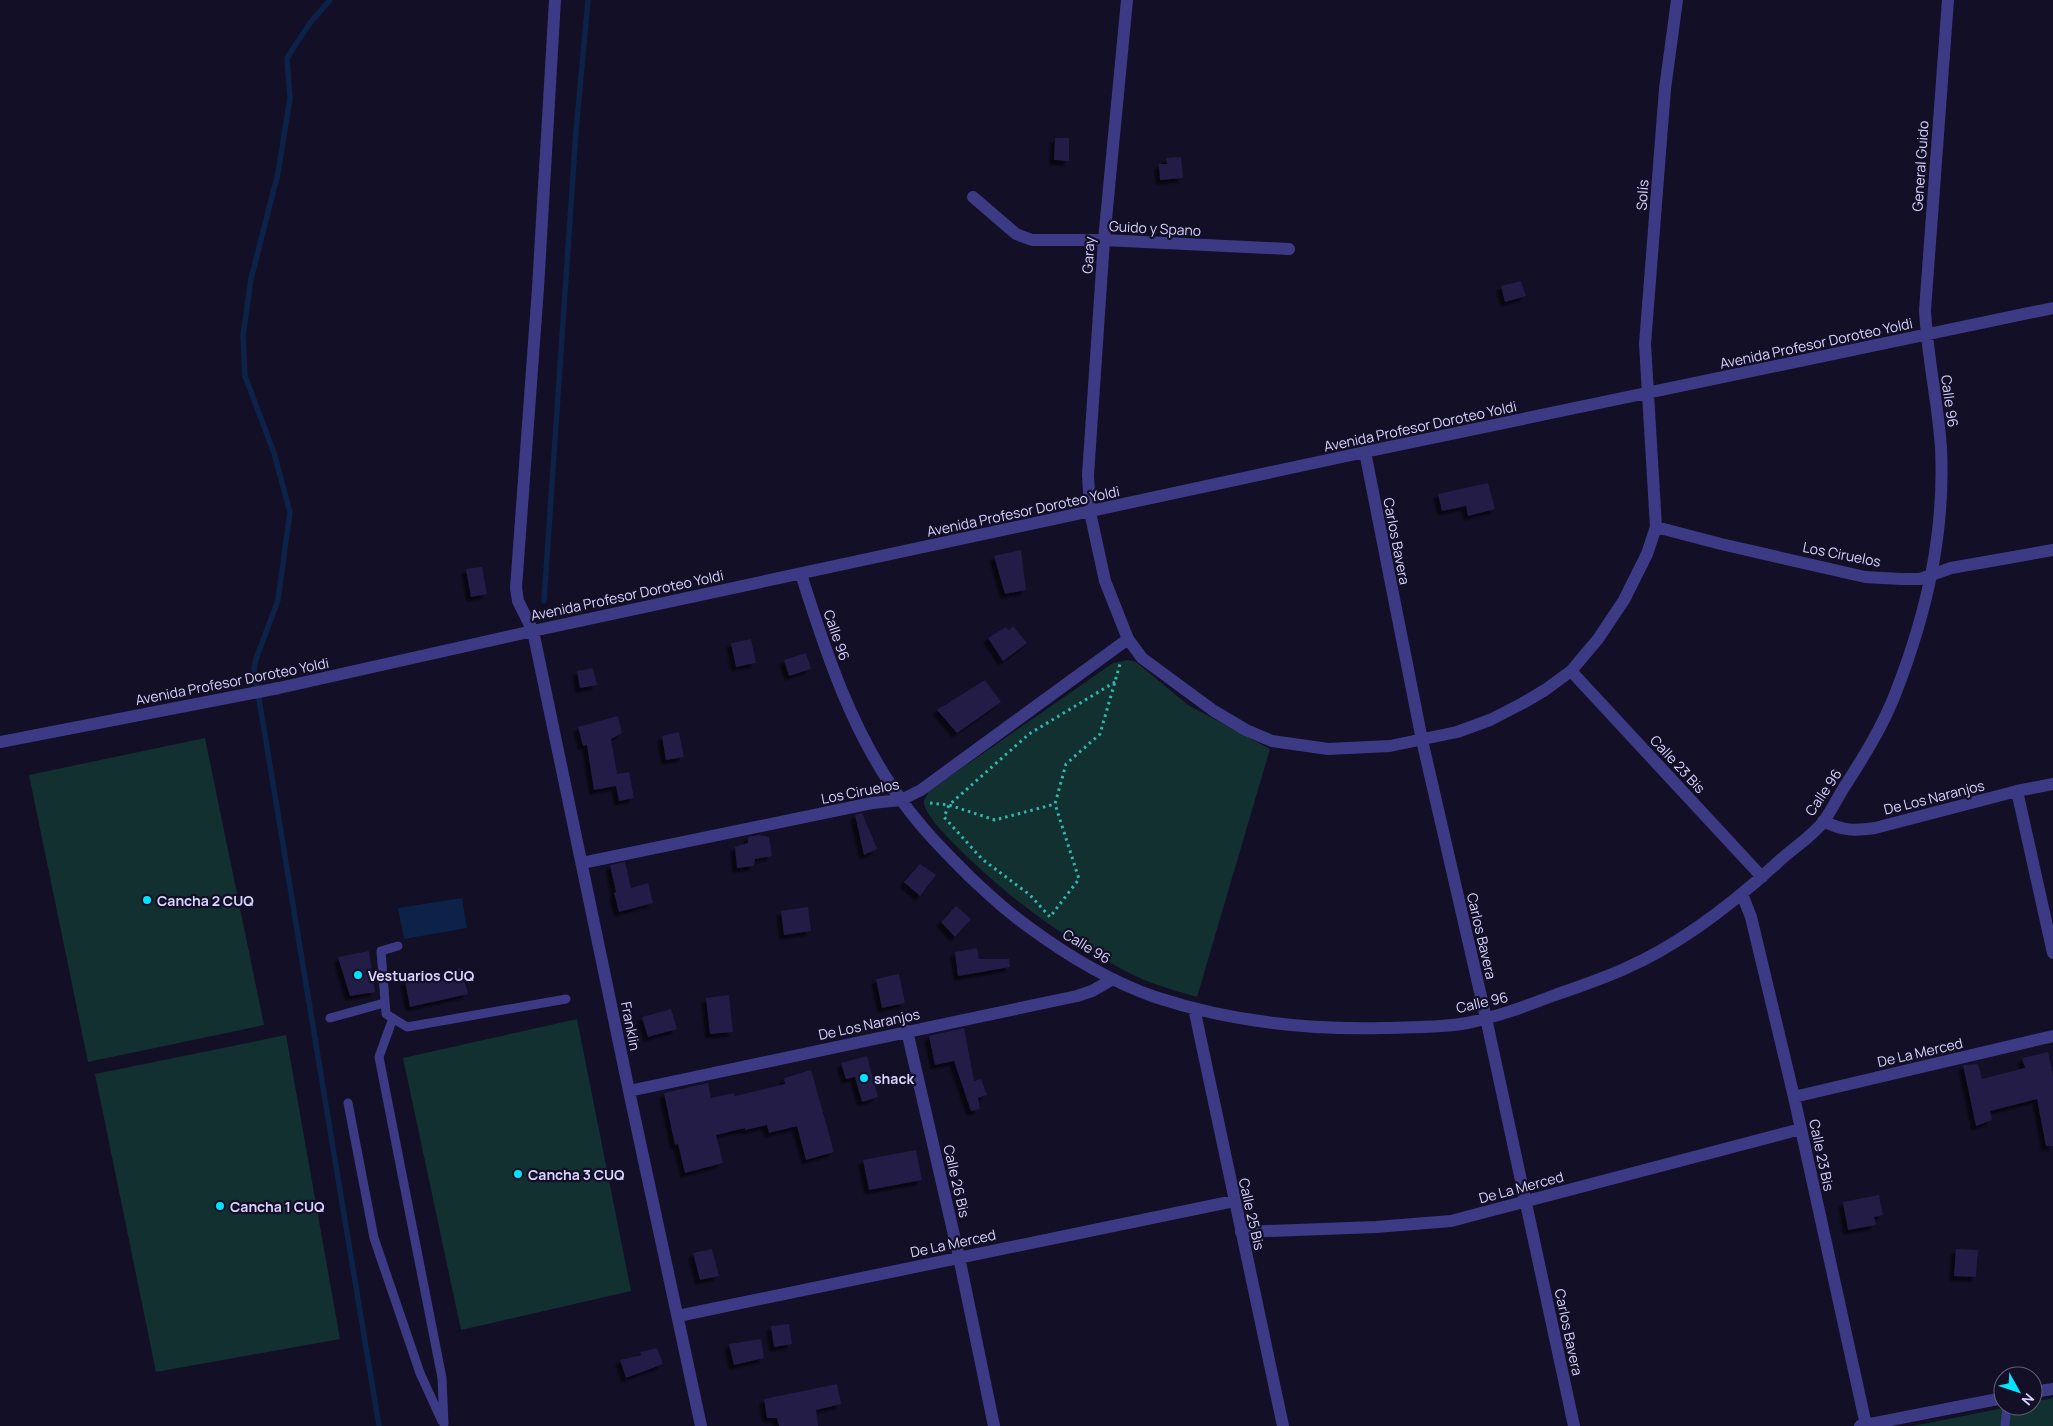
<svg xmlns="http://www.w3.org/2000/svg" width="2053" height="1426" viewBox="0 0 2053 1426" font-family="Manrope,sans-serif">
  <defs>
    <filter id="shadow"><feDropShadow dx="-4.5" dy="4.5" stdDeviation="1" flood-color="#0009"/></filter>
  </defs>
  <rect width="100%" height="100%" fill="#130f26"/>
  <!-- green -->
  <path fill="#12302f" d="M1128,660L1136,662L1188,705L1270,749L1197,997C1172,990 1148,983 1125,971C1060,936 1006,896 954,844C946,835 923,814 924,801C925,798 928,794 929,791L1113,663Z
    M205,738L264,1025L88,1062L29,775Z
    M577,1019L631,1291L461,1330L403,1058Z
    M286,1035L340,1339L156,1372L95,1074Z
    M2053,1398V1426H1913L2013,1406H2033V1402Z"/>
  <!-- water -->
  <path fill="#0c2248" d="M462,898L467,928L404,939L398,908Z"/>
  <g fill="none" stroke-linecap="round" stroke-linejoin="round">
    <!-- stream -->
    <path stroke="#0c2248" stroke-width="5.5" d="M330,0L310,23L287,58L290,98L278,173L251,279L243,336L245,376L274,453L290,512L278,600L256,659L254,669L379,1426
      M544,601L576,131L588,0"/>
  </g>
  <!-- building -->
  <path fill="#241b47" filter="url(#shadow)" d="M1055,138H1069V161L1054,160Z
    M1181,157L1183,178L1160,180L1159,164H1167L1166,158Z
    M1521,281L1526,296L1505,302L1501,286Z
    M1488,483L1495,509L1468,516L1466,506L1442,511L1438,494Z
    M1021,550L1026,590L1005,594L994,556Z
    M482,567L487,594L471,597L466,569Z
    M1013,626L1027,643L1003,661L988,638L1006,627L1009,630Z
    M751,639L756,663L736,667L731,643Z
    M806,653L811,669L789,676L784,660Z
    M593,668L597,685L580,688L577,671Z
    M985,680L1001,702L957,733L937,710Z
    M618,716L622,733L611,739L617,774L629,772L634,798L619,801L616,786L594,790L587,745L583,746L578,727Z
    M679,732L684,757L666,760L662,736Z
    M862,813L877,849L864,855L855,815Z
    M759,835L769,837L772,856L755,859L754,866L737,868L735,847L748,843V837Z
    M625,862L631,888L648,883L653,903L619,912L614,893L616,892L610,865Z
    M920,864L936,875L920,896L904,882Z
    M956,906L971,919L955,937L941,922Z
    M808,907L811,931L784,935L781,911Z
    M977,948L979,959H1009L1010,967L958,976L955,952Z
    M369,951L375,992L350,996L338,957Z
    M461,968L468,994L410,1007L405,981Z
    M899,974L905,1003L882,1008L876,979Z
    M729,995L733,1032L710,1034L706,998Z
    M671,1009L677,1029L648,1037L642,1017Z
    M964,1028L974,1081L981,1079L987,1095L978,1098L980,1109L971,1111L954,1061L935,1065L929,1036Z
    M2048,1052L2053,1075V1146H2046L2037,1099L1990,1111L1992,1120L1976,1126L1963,1065L1978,1064L1982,1079L2025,1068L2022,1058Z
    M867,1056L878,1097L862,1102L855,1077L846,1079L841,1063Z
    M811,1070L834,1152L806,1160L797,1126L769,1133L767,1125L745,1130V1128L716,1135L723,1163L685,1173L678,1144L675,1145L664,1093L708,1083L711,1098L734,1093L735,1096L785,1084L784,1078Z
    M916,1150L922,1180L869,1190L863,1160Z
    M1879,1195L1883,1215L1874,1217L1876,1225L1848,1230L1843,1202Z
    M712,1249L719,1276L700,1280L693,1253Z
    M1956,1249L1978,1250L1976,1277L1954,1276Z
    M789,1324L792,1344L774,1347L771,1326Z
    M761,1339L764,1358L734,1365L729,1344Z
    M657,1348L663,1364L626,1378L620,1360L641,1355L640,1352Z
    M837,1384L841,1404L816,1410L818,1426H779L777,1418H767L764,1399Z"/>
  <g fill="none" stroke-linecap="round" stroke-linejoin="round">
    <!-- path -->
    <path stroke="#2fb8b0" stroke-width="3" stroke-dasharray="2.5 4" stroke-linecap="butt" d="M1115,682L1029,734L949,805L944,817L982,859L1030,895L1050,917L1079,879L1055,804L1066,764L1100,734L1120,664
      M930,803L949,805L995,820L1055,804"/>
    <!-- lane -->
    <path stroke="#3d3a85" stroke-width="9" d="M398,946L381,951L386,1014L407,1027L566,999
      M330,1018L384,1003
      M393,1018L379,1057L442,1378L444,1424
      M348,1103L374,1238L420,1373L442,1421
      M2005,1426L2007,1406"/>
    <!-- street -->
    <path stroke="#3d3a85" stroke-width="12" d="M555,0L538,288L516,588L518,601L533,631L629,1091L701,1426
      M1127,0L1104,240L1088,475L1090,512L1105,581L1128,639L1142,658L1214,711L1246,730L1272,741L1328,749L1390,746L1457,732L1490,720L1523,703L1545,690L1571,671L1598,639L1624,600L1647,554L1656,527L1645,344L1665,89L1677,0
      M973,197L1016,234L1032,240H1104L1289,249
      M1365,452L1422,740L1486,1018L1574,1426
      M1656,527L1721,544L1865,577L1901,579H1920L1951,568L2053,550
      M801,574C826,653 852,733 902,801C922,829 946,853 970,877C988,894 1006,911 1026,925C1065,954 1109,981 1155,997C1228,1021 1307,1030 1383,1028C1411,1027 1440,1028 1467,1023C1497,1017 1526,1006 1555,995C1578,987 1602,979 1624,969C1680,945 1731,905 1776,864C1791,849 1811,838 1824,821C1831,811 1837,799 1843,789C1863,758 1883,726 1896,692C1927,612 1945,533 1941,448C1938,402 1927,356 1925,310L1948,0
      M1571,671L1762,877
      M0,742L279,688L533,631L1365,452L2053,308
      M2017,791L2053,953
      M1823,821C1844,831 1853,831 1875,828L2017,791L2053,784
      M582,863L872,803L901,800L921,790L1128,639
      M1742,894L1751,917L1794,1097L1866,1425
      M1194,1008L1283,1426
      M907,1031L959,1257L994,1426
      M629,1091L1077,996L1092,991L1113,979
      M1794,1097L2053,1036
      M1241,1232L1376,1227L1451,1221L1801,1129
      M678,1316L1234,1201
      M2033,1392L2053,1389
      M1860,1426L2003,1398"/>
  </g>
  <!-- markers -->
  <g fill="#00e5ff" stroke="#130f26" stroke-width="2">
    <circle cx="147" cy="900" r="5"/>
    <circle cx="358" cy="975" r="5"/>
    <circle cx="864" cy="1078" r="5"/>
    <circle cx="518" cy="1174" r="5"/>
    <circle cx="220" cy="1206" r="5"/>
  </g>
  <g text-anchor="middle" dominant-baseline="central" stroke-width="4.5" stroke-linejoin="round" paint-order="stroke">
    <!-- street labels -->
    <g font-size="14" fill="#d9d4ff" stroke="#130f26">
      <text transform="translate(1920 166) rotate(-86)">General Guido</text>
      <text transform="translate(1642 195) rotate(-86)">Solís</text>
      <text transform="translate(1155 228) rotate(3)">Guido y Spano</text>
      <text transform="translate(1088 255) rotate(-86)">Garay</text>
      <text transform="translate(1816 343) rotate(-12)">Avenida Profesor Doroteo Yoldi</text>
      <text transform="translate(1950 401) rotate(82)">Calle 96</text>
      <text transform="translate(1420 426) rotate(-12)">Avenida Profesor Doroteo Yoldi</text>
      <text transform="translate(1023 511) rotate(-12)">Avenida Profesor Doroteo Yoldi</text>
      <text transform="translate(1397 541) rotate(79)">Carlos Bavera</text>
      <text transform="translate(1842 554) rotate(11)">Los Ciruelos</text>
      <text transform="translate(627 595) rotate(-12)">Avenida Profesor Doroteo Yoldi</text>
      <text transform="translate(837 635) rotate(71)">Calle 96</text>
      <text transform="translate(232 681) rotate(-11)">Avenida Profesor Doroteo Yoldi</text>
      <text transform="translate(1678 764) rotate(47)">Calle 23 Bis</text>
      <text transform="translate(860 791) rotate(-11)">Los Ciruelos</text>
      <text transform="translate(1823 792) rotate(-56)">Calle 96</text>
      <text transform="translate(1934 797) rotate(-14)">De Los Naranjos</text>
      <text transform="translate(1482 936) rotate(77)">Carlos Bavera</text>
      <text transform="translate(1087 946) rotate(31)">Calle 96</text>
      <text transform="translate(1482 1002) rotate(-13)">Calle 96</text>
      <text transform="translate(869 1024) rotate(-12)">De Los Naranjos</text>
      <text transform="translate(631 1026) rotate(79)">Franklin</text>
      <text transform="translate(1920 1052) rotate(-13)">De La Merced</text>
      <text transform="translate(1822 1155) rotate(78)">Calle 23 Bis</text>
      <text transform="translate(957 1181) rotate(77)">Calle 26 Bis</text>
      <text transform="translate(1521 1187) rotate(-15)">De La Merced</text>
      <text transform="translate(1252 1214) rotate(77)">Calle 25 Bis</text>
      <text transform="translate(953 1243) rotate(-12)">De La Merced</text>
      <text transform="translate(1569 1332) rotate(78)">Carlos Bavera</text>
    </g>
    <!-- poi labels -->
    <g font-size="14" font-weight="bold" fill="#d9d4ff" stroke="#130f26" text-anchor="start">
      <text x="157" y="900">Cancha 2 CUQ</text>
      <text x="368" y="975">Vestuarios CUQ</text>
      <text x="874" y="1078">shack</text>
      <text x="528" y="1174">Cancha 3 CUQ</text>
      <text x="230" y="1206">Cancha 1 CUQ</text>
    </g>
  </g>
  <!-- north arrow -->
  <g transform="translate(2018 1391) rotate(130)"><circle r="24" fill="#130f26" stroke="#625e7d"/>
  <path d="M0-4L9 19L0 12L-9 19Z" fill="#00e5ff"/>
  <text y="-8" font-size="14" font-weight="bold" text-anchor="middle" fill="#d9d4ff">N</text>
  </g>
</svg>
